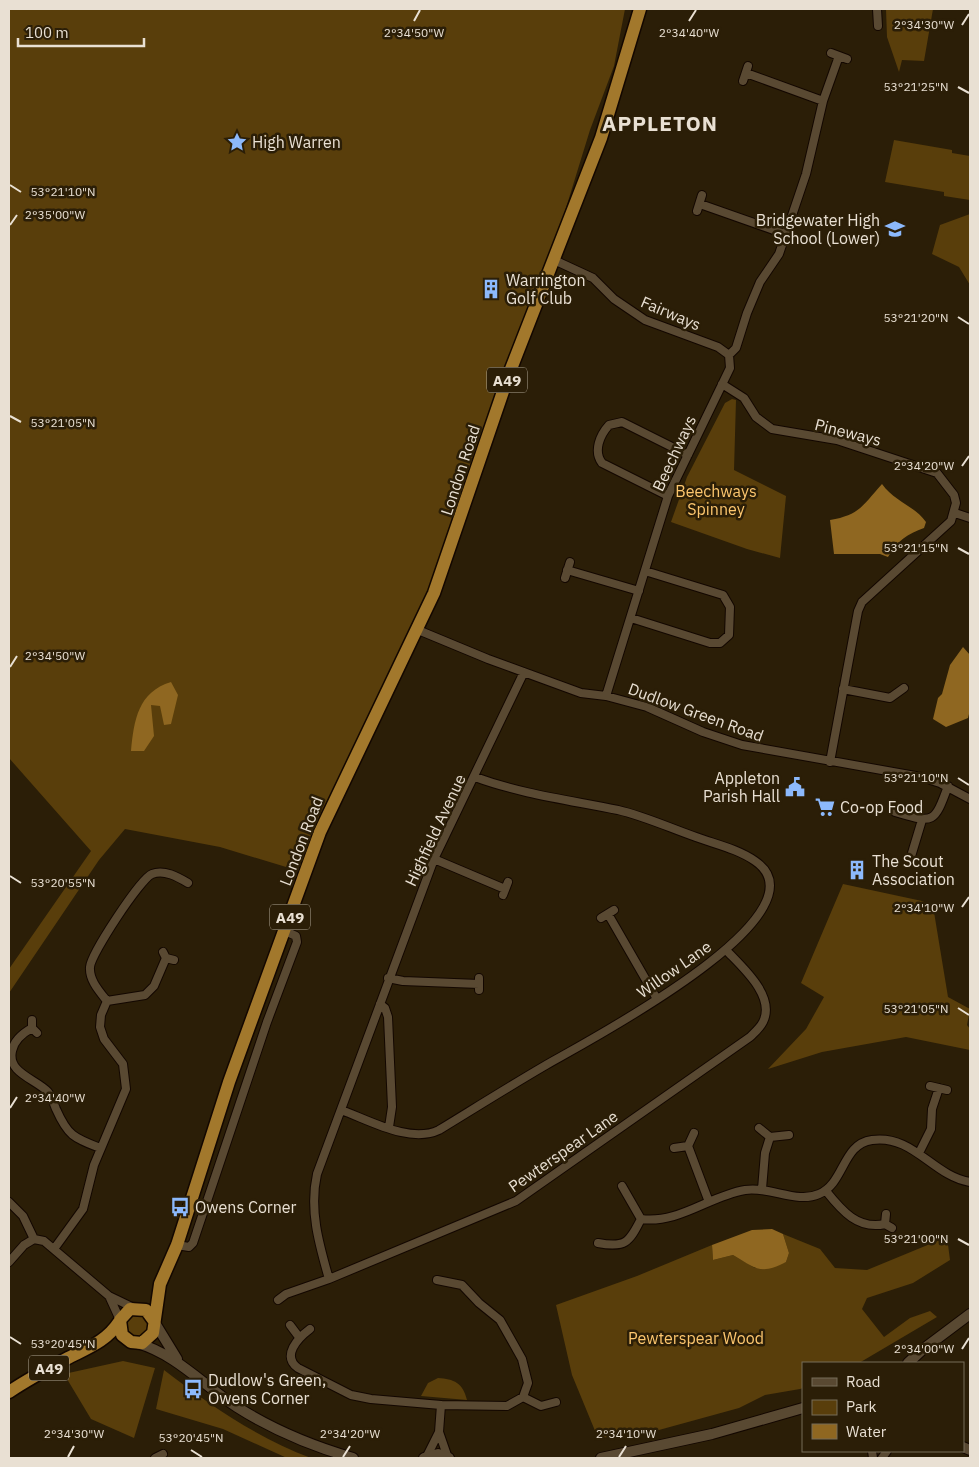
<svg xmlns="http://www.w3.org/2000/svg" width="979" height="1467" viewBox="0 0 979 1467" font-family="'IBM Plex Sans',sans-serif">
  <rect width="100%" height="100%" fill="#2b1e07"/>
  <!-- green -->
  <path fill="#593e0b" d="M9,9H625L614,66L590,130L541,289L459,524L340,789L296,870L220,847L125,829L99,860L9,993V969L91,851L9,758Z
    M886,9H933L924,61L902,60L899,72L887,37Z
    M894,140L952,150V153L970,156V200L944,196V192L885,182Z
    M970,214V285L959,267L932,254L940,225Z
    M732,399L736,400L734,470L786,496L780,558L747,549L671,522L687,477L725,403Z
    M843,884L922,901L933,906L948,997L970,1009L967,1025L970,1029V1050L906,1037L822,1052L768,1069L806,1029L824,997L801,983Z
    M783,1234L820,1249L835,1268L867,1270L947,1237L950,1260L913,1283L867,1298L862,1309L884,1337L910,1318L930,1311L937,1317L859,1363H803V1388L800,1389L765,1395L739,1408L648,1433L598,1438L572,1375L556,1305L637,1276L712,1245L713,1260L733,1255L755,1268L786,1262L789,1253Z
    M126 1326a11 11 0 1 1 22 0a11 11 0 1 1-22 0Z
    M123,1361L155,1368L134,1438L91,1419L64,1374Z
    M164,1370C210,1405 257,1438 311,1458H287L223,1429L156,1409Z
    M438,1378C454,1379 463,1383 467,1400L421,1396L428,1383Z"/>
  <!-- water -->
  <path fill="#8f6721" d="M882,484C895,502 915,506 926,522L924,528C908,534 896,541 888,557L880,554H834L830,520C860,515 863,505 882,484Z
    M963,647L970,655V710L968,718L946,727L933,719L938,698L942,694L950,665Z
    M171,682L178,695L171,724L164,725L160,706L151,705L154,736L144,751H131C134,720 138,692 171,682Z
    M772,1229L783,1234L789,1253L786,1262C761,1275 756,1269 733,1255L713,1260L712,1245L752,1230Z"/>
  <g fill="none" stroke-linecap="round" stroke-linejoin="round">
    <defs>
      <path id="minor" d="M877,9L878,26
        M831,53L847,59
        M746,73L823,101
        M743,81L748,66
        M700,204L785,234
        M697,211L702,195
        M554,260L593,278L614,299L645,320L718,347L729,355
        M722,384L744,398L756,417L772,429L837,440L937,473L954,495L956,503L951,521L862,602L858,611L830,762
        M668,496L602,463C593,451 600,435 609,425L622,422L688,455
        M955,513L970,518
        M567,570L639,591
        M565,578L570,562
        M631,618L710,643H720L729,635L730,607L723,595L645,571
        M418,630L488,659L581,693L606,696L647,707L703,732L742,745L921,777L940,783L970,799
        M843,689L890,698L904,688
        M606,696L668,496L730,368L729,355L736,348L747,313L760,282L779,254L806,174L823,101L839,56
        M895,812C933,823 934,825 948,786
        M434,859L505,889
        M909,863L922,820
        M503,895L508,882
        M608,914L657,999
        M601,918L614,910
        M163,952L166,958L174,960
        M388,978L403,981L479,984
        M479,990V978
        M107,1001L145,995L154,986L166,958
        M380,1004L385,1008L388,1017L392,1107L389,1127
        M32,1020V1028L37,1033
        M32,1028C23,1033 14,1040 12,1051C7,1073 36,1079 48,1092C52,1097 54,1104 56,1109C68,1136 74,1138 100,1148
        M930,1086L947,1090
        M341,1110C369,1120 410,1144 439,1130C475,1108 510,1086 546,1065C580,1045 833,914 755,861C738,849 715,844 696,837C670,828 644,816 618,810C569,800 521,794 475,777
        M759,1128L770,1137L789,1135
        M688,1146L709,1202
        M674,1148L688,1146L694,1133
        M919,1153L931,1129L932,1109L939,1088
        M622,1186L641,1219
        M762,1189L765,1153L770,1137
        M826,1191C842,1211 858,1230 885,1224
        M9,1202L23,1216L34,1239
        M886,1214L885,1224L892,1228
        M34,1239L44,1241L109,1296L134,1308
        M598,1243C625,1248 629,1243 641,1219C679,1224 709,1196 745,1190C770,1186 797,1204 819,1194C845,1183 842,1144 872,1140C913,1134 933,1176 970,1182
        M177,1245L189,1247L193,1243L267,1022L297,942L296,936L285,931
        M54,1249L83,1209L94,1165L126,1089L123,1064L104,1039L100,1027L101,1015L107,1001C99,991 89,980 90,967C91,954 140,879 152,874C164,869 178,877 188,883
        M9,1262L24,1245L34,1239
        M329,1279C319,1244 309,1210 317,1174L434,859L524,672
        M437,1280L462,1285L479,1303L500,1320L522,1359L528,1383L523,1397L507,1406L441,1405L439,1432L448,1458
        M110,1298L120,1320
        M278,1300L286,1294L329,1279L516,1201L750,1037C754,1033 760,1028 763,1022C776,996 742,967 726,950
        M290,1325L299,1337
        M310,1329C298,1338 281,1356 298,1368L351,1395L371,1399L441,1405
        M523,1397L541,1406L556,1402
        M872,1451L873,1458
        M427,1456L439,1432
        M155,1458L163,1454
        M882,1458L887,1451"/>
      <path id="tertiary" d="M155,1323L177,1359
        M137,1343C176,1354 204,1386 237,1407C273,1430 312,1446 353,1458
        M908,1363L922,1350L970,1314
        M963,1447L970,1450
        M424,1458L438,1454L449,1458
        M601,1458L712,1434L803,1408"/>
      <path id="trunk" d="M154,1321L146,1310L130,1309L120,1320L122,1335L131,1342L142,1343L153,1333L160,1284L177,1245L229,1082L320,832L434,593L509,374L601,138L640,9
        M9,1392C27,1380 47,1369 66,1359C87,1348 106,1342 119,1322"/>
    </defs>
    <!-- minor casing -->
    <use href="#minor" stroke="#130700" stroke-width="10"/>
    <!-- tertiary casing -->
    <use href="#tertiary" stroke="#130700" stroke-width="12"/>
    <!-- trunk casing -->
    <use href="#trunk" stroke="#130700" stroke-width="15"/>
    <!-- minor -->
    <use href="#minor" stroke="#594932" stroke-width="8"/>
    <!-- tertiary -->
    <use href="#tertiary" stroke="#594932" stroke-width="10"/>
    <!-- trunk -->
    <use href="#trunk" stroke="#a2782c" stroke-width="12"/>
  </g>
  <!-- ticks -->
  <path fill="none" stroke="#e9e0d3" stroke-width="2" d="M414,21L420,10M689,21L696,10M962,25L969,14M958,87L969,93M10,185L21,192M10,225L17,215M958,317L969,324M10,416L21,422M962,466L969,456M958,548L969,554M10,667L17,656M958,778L969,785M10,876L21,883M962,907L969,897M958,1008L969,1015M10,1108L17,1097M958,1239L969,1245M10,1337L21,1344M962,1349L969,1338M191,1450L202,1457M68,1457L74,1446M343,1457L350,1446M619,1457L626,1446"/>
  <!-- icons -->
  <defs>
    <symbol id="sight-bare" viewBox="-9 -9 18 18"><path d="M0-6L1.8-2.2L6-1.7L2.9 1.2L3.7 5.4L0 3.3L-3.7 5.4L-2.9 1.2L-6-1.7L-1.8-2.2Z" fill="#8cb9fc" stroke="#2b1e07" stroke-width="2.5" paint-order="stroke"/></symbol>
    <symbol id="school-bare" viewBox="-9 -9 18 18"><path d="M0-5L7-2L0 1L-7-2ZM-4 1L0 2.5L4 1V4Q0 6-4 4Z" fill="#8cb9fc" stroke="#2b1e07" stroke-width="2.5" paint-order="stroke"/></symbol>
    <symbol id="building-bare" viewBox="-9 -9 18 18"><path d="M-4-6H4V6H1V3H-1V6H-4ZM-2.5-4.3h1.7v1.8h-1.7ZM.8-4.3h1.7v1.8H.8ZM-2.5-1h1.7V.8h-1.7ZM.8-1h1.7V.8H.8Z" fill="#8cb9fc" stroke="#2b1e07" stroke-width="2.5" paint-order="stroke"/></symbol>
    <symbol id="civic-bare" viewBox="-9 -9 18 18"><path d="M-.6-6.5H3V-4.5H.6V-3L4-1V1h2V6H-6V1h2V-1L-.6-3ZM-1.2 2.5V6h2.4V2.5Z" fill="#8cb9fc" stroke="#2b1e07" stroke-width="2.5" paint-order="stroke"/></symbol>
    <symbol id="supermarket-bare" viewBox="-9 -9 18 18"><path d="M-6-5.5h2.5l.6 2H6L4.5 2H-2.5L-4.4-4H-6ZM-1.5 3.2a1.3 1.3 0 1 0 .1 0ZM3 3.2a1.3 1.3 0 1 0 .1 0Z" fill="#8cb9fc" stroke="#2b1e07" stroke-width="2.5" paint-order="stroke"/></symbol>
    <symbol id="bus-bare" viewBox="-9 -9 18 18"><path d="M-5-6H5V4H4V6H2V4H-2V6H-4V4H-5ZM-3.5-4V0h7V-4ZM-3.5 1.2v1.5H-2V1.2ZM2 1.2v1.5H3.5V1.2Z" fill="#8cb9fc" stroke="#2b1e07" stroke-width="2.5" paint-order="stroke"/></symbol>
  </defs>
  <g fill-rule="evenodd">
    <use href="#sight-bare" x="223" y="128" width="28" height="28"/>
    <use href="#school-bare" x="881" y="215" width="28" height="28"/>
    <use href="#building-bare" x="477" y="275" width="28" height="28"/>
    <use href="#civic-bare" x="781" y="773" width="28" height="28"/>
    <use href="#supermarket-bare" x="811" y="793" width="28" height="28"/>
    <use href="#building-bare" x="843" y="856" width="28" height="28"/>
    <use href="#bus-bare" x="166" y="1193" width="28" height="28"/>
    <use href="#bus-bare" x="179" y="1375" width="28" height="28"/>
  </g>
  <g text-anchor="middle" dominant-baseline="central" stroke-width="5" stroke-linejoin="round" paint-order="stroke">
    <!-- shield labels -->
    <g fill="#2b1e07" stroke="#b0a696" stroke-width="1">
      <rect x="487" y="367.5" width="40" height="25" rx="4"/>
      <rect x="270" y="904.5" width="40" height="25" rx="4"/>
      <rect x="29" y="1355.5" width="40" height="25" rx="4"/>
    </g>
    <g font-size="15" font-weight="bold" fill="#e9e0d3">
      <text x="507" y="380">A49</text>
      <text x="290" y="917">A49</text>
      <text x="49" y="1368">A49</text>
    </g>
    <!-- poi labels -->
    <g font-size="16" fill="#e9e0d3" stroke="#2b1e07" text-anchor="start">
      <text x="252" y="142">High Warren</text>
      <text x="880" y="220" text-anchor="end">Bridgewater High<tspan x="880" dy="18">School (Lower)</tspan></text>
      <text x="506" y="280">Warrington<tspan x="506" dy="18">Golf Club</tspan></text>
      <text x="780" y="778" text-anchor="end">Appleton<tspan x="780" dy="18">Parish Hall</tspan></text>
      <text x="840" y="807">Co-op Food</text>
      <text x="872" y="861">The Scout<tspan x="872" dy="18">Association</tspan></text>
      <text x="195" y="1207">Owens Corner</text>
      <text x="208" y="1380">Dudlow's Green,<tspan x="208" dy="18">Owens Corner</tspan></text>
    </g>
    <!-- street labels -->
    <g font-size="16" fill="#e9e0d3" stroke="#2b1e07">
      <text transform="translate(671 313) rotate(23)">Fairways</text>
      <text transform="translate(848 432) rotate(14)">Pineways</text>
      <text transform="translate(674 453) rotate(-65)">Beechways</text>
      <text transform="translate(460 470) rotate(-72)">London Road</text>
      <text transform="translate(696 712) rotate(20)">Dudlow Green Road</text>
      <text transform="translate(435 830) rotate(-65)">Highfield Avenue</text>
      <text transform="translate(301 841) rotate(-69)">London Road</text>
      <text transform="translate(674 969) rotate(-35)">Willow Lane</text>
      <text transform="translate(563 1151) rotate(-35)">Pewterspear Lane</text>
    </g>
    <!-- park labels -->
    <g font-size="16" fill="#fcc66e" stroke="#2b1e07">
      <text x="716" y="491">Beechways<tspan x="716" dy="18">Spinney</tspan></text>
      <text x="696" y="1338">Pewterspear Wood</text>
    </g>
    <!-- district labels -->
    <g font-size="21" font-weight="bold" letter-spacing="1" fill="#e9e0d3" stroke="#2b1e07">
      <text x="660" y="123">APPLETON</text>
    </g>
  </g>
  <g font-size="12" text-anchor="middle" fill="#e9e0d3" stroke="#2b1e07" stroke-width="5" stroke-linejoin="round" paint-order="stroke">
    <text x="924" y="29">2°34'30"W</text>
    <text x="414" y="37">2°34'50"W</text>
    <text x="689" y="37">2°34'40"W</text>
    <text x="916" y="91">53°21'25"N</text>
    <text x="63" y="196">53°21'10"N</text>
    <text x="55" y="219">2°35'00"W</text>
    <text x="916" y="322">53°21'20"N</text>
    <text x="63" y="427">53°21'05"N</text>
    <text x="924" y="470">2°34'20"W</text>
    <text x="916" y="552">53°21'15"N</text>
    <text x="55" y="660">2°34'50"W</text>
    <text x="916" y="782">53°21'10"N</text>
    <text x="63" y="887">53°20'55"N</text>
    <text x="924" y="912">2°34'10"W</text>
    <text x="916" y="1013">53°21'05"N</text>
    <text x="55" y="1102">2°34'40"W</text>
    <text x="916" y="1243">53°21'00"N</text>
    <text x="63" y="1348">53°20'45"N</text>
    <text x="924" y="1353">2°34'00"W</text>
    <text x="74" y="1438">2°34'30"W</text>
    <text x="350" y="1438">2°34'20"W</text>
    <text x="626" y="1438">2°34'10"W</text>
    <text x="191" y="1442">53°20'45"N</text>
  </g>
  <!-- border -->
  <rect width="979" height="1467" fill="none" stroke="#e9e0d3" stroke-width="20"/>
  <!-- legend -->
  <rect x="802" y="1362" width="162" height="90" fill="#2b1e07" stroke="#776c59"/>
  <rect x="812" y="1378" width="25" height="8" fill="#594932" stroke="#776c59"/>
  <text x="846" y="1387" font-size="15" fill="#e9e0d3">Road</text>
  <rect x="812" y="1400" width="25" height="15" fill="#593e0b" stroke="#776c59"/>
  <text x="846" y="1412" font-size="15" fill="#e9e0d3">Park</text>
  <rect x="812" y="1424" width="25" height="15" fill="#8f6721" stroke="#776c59"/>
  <text x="846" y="1437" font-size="15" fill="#e9e0d3">Water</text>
  <!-- scale -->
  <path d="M18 38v8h126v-8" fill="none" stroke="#e9e0d3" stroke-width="2.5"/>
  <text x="25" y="38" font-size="15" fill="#e9e0d3" stroke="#2b1e07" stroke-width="4" paint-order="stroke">100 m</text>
</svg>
